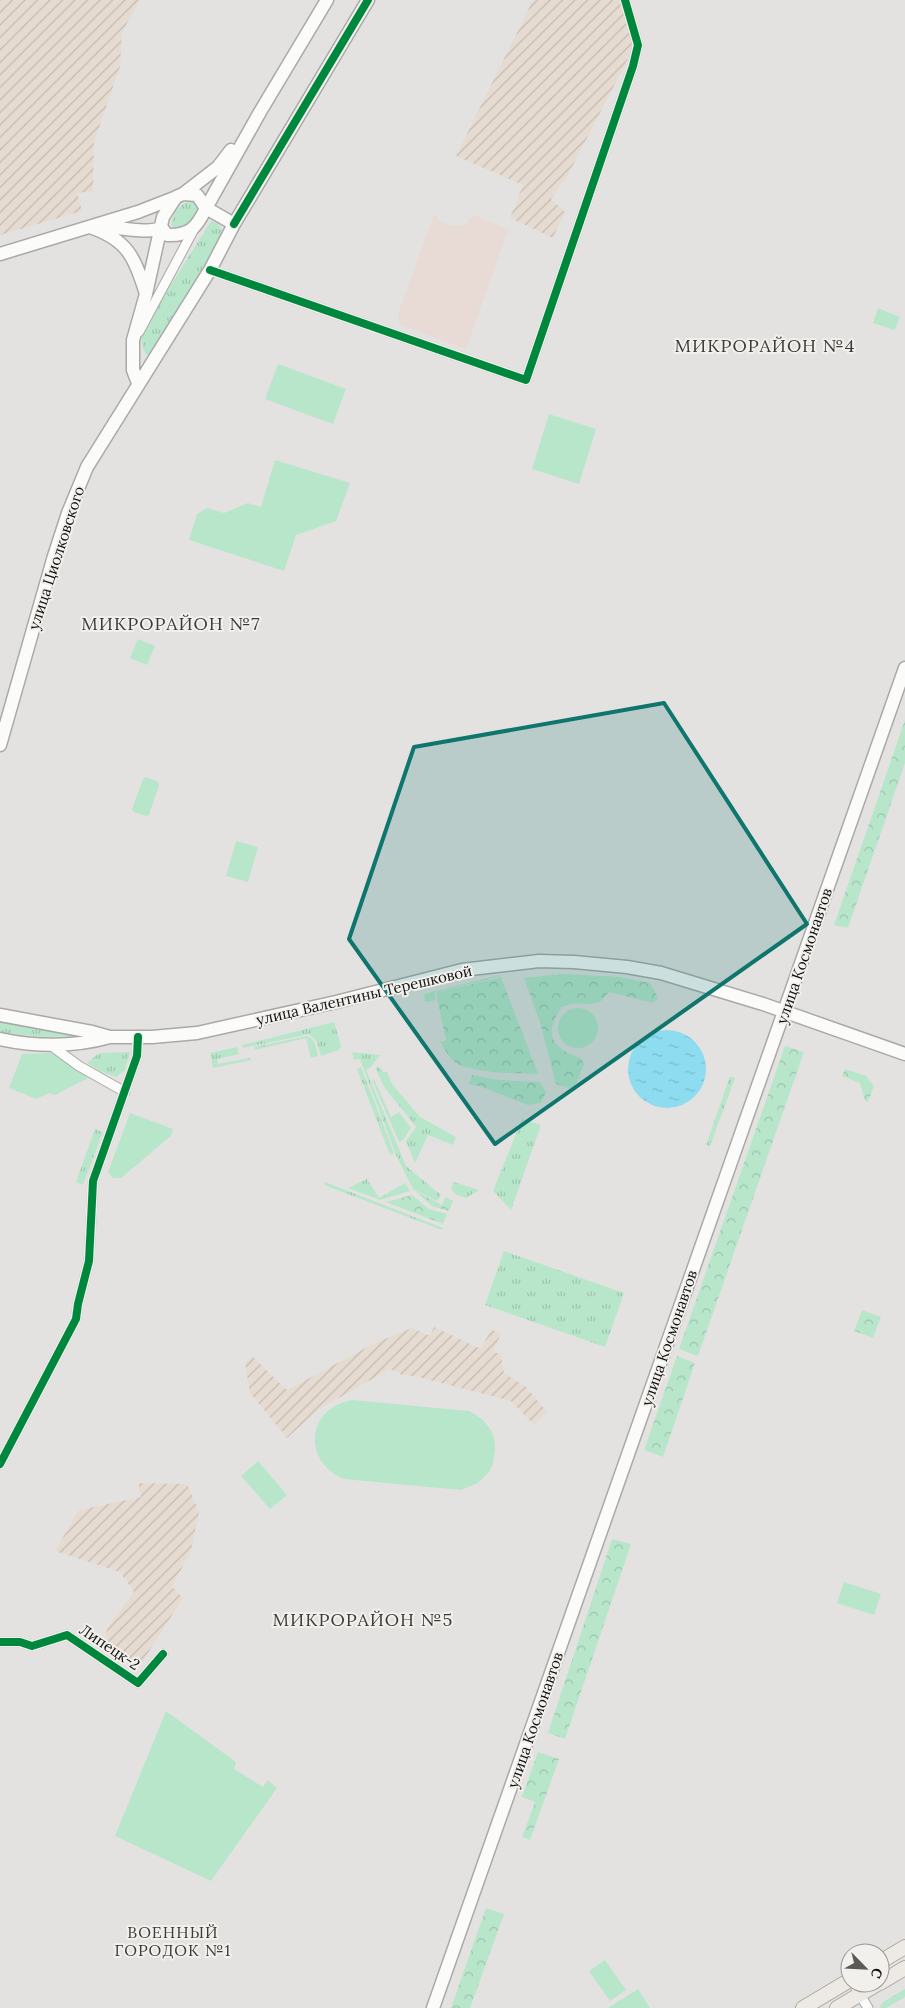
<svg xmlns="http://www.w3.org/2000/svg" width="905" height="2008" viewBox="0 0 905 2008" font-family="Lora,serif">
  <defs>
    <pattern id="industrial-furrows" width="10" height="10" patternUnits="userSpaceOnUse" patternTransform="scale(1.25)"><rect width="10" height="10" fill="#e6dbd1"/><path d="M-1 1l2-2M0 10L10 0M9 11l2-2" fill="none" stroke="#c4bbb2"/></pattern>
    <pattern id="grass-tufts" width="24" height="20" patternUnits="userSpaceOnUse" patternTransform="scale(1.25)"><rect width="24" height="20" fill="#b8e6cb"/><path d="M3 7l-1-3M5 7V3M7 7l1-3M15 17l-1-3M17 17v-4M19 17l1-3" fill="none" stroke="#9dc4ad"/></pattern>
    <pattern id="forest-crowns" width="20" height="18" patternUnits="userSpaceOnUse" patternTransform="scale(1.25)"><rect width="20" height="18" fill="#b8e6cb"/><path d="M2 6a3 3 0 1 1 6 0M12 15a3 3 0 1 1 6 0" fill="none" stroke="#9dc4ad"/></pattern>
    <pattern id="water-ripples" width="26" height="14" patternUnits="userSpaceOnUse" patternTransform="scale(1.25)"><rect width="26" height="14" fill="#8ddcef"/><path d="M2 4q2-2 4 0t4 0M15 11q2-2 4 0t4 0" fill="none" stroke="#79bccc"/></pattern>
  </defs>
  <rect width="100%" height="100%" fill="#e4e2e0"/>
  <!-- industrial -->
  <path fill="url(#industrial-furrows)" d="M0,0H140L122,32L120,67L94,142L93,191L77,193L82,211L0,235Z
    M533,0H620L634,47L569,173L551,199L565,212L553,238L510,218L523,185L456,156Z
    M434,1327L481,1349L491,1329L501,1334L493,1351L501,1355L504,1373L526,1387L547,1412L534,1425L511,1401L414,1376L402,1375L390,1369L319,1409L287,1438L250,1393L245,1363L252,1356L287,1390L375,1343L412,1328L430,1336Z
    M138,1483L187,1484L199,1512L191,1550L172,1587L183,1598L139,1667L103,1642L108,1627L134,1592L120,1572L55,1551L79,1510L141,1497Z"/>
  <!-- medical -->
  <path fill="#e8dad4" d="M434,215L437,216V220L451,226L464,225L474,215L508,230L466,349L400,325L398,314Z"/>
  <!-- grass -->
  <path fill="url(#grass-tufts)" d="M191,201H195L200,209L188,228L176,229L171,225C173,213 179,204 191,201Z
    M211,221C221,223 224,230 222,240L151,355L148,356C140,348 141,338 144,328Z
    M500,975L501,976L434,993L436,1000L425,1002L424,994Z
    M0,1018L47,1030L91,1036L41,1037L0,1032Z
    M334,1022L341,1046L339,1050L321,1056L317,1042L309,1034L243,1048L242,1045Z
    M307,1036C316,1039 316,1048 318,1056L311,1058L306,1038L255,1050L254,1047Z
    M237,1047L239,1054L217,1059L218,1064L250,1058L251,1060L213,1068L210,1053Z
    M130,1052L125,1070L116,1077L100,1071L87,1063L99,1053Z
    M352,1052L380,1055L370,1068L366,1070L406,1166L441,1195L437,1201L413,1189L396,1155L360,1059L354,1060Z
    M378,1066L383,1072H387L392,1084L420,1117L456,1137L453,1145L428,1135L415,1163L406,1141L416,1127L385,1088L376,1070Z
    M361,1067L394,1153L390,1155L357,1069Z
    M730,1076L735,1078L710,1146L706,1145Z
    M522,1119L541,1125L511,1210L493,1191Z
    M95,1129L103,1132L83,1185L76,1182Z
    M367,1179L379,1198L405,1183L410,1191L380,1200L348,1188Z
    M325,1182L443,1228L442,1230L324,1185Z
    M454,1182L479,1190L466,1198L455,1194L451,1189Z
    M504,1251L624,1293L605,1347L485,1305Z
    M905,1989V1997L886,2008H880L883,2002Z"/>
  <!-- forest -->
  <path fill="url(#forest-crowns)" d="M905,720V763L848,928L834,925Z
    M563,974L620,977L650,983L658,998L653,1003L609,992C606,995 603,999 601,1001C589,1008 574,999 563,1007C558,1011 555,1018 553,1024C547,1044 564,1052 581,1058L584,1064L574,1090L556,1084L540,1022L524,978Z
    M501,977L538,1074C521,1074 466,1073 454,1061C448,1056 444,1048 440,1042L446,1040L436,993Z
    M785,1046L804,1052L698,1356L679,1349Z
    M845,1069L866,1076L874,1086L868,1102L865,1101L860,1083L842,1076Z
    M472,1075L498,1080L540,1082L546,1092L541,1103L528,1105L482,1087L469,1084Z
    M414,1190L442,1205L445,1197L453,1201L449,1211L432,1206Z
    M412,1195L429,1209L447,1214L443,1224L386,1202Z
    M862,1310L881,1317L873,1338L854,1331Z
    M677,1356L695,1363L663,1457L644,1450Z
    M612,1539L631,1544L565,1739L548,1733Z
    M538,1752L559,1759L530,1840L522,1837L535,1802L522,1797Z
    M486,1908L504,1914L470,2008H451Z"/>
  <!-- park -->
  <path fill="#b8e6cb" d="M878,308L900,317L895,330L873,323Z
    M278,364L346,389L333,424L265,399Z
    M549,414L596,429L579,484L532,469Z
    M275,460L350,483L336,521L296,535L284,571L189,540L197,514L207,508L224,513L248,503L261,507Z
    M138,639L155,646L147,665L130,658Z
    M146,777L158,782L159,785L149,815L146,816L134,812L132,809L143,779Z
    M236,841L258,847L248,882L226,876Z
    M558 1028a20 20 0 1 1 40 0a20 20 0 1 1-40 0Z
    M51,1053L63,1058L88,1078L55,1095L50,1093L36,1099L9,1088L22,1054Z
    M374,1079L391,1117L399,1112L411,1128L403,1140L399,1142L372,1080Z
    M130,1113L173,1129L171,1136L121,1178H113L108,1172Z
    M352,1400L469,1411L482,1419L491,1430L494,1438L495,1449L493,1464L489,1472L478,1483L461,1490L344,1479C302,1462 306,1408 352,1400Z
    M258,1461L287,1495L270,1509L241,1476Z
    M844,1582L881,1594L874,1615L837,1603Z
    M166,1711L236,1762L234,1769L263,1787L268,1780L277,1788L211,1881L115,1836Z
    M605,1960L626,1990L610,2001L589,1971Z
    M638,1989L650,2008H608Z"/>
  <!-- water -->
  <path fill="url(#water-ripples)" d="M628 1069a39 39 0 1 1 78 0a39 39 0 1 1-78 0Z"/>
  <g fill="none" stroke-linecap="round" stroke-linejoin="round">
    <defs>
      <path id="street" d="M210,270L526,380L633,66L638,45L625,0
        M139,332L194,229
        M49,1044L79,1066L125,1092
        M0,1464L76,1319L78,1304L89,1261L93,1181L137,1056L138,1037
        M0,1642H20L32,1646L67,1635L138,1683L163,1654
        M853,1983L868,2008"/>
      <path id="secondary" d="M183,194L218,167L231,150
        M234,224L206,208L260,112L327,0
        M90,227C128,240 135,258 146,294
        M103,227C122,227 145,234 162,228
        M0,254L138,212L174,198
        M138,383L133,370V340L146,294L163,217L176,197L183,194L197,195L206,208C197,227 190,236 167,235L162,228
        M0,745L54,556L68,513L87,467L210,270L234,224L368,0
        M0,1015L92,1032L110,1037H152L197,1033L336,1002L462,970L539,961L574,962L627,967L661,973L763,1004L905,1054
        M0,1039C37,1047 74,1047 110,1037
        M433,2008L905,668"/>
      <path id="primary" d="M880,1962L905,1947
        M880,1983L905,1968
        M803,2008L850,1980
        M837,2008L879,1983"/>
    </defs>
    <!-- street casing -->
    <use href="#street" stroke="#aaa9a8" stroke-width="11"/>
    <!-- secondary casing -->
    <use href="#secondary" stroke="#aaa9a8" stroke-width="15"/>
    <!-- primary casing -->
    <use href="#primary" stroke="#aea99f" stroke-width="16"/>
    <!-- street -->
    <use href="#street" stroke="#fbfbfa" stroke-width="9"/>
    <!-- secondary -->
    <use href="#secondary" stroke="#fbfbfa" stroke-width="12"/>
    <!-- primary -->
    <use href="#primary" stroke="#edeae6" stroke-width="14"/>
    <defs>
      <path id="cycleway" d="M234,224L368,0
        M210,270L526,380L633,66L638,45L625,0
        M0,1464L76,1319L78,1304L89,1261L93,1181L137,1056L138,1037
        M0,1642H20L32,1646L67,1635L138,1683L163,1654"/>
    </defs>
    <!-- cycleway casing -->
    <use href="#cycleway" stroke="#f2f0ed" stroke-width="11"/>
    <!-- cycleway -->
    <use href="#cycleway" stroke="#00873e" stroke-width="8"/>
  </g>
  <!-- marked area -->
  <path fill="#0f766e" fill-opacity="0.2" stroke="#0f766e" stroke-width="4" stroke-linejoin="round" d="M664,703L807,924L495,1144L349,939L414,747Z"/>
  <g text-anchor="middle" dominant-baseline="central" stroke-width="4" stroke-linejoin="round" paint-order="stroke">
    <!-- street labels -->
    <g font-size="15" fill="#121110" stroke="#f2f0ed">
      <text transform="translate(56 558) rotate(-72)">улица Циолковского</text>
      <text transform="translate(804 956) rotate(-71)">улица Космонавтов</text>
      <text transform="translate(364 995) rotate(-13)">улица Валентины Терешковой</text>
      <text transform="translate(669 1338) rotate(-71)">улица Космонавтов</text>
      <text transform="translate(110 1647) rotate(34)">Липецк-2</text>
      <text transform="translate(535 1720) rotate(-71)">улица Космонавтов</text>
    </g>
    <!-- neighbourhood labels -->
    <g font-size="16" letter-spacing="1" fill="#3d3b39" stroke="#f2f0ed">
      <text x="173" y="1932">ВОЕННЫЙ<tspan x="173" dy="18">ГОРОДОК №1</tspan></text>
    </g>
    <!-- quarter labels -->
    <g font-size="18" letter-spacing="1" fill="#3d3b39" stroke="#f2f0ed">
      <text x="765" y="345">МИКРОРАЙОН №4</text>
      <text x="171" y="623">МИКРОРАЙОН №7</text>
      <text x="363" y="1619">МИКРОРАЙОН №5</text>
    </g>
  </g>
  <!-- north arrow -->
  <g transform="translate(865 1968) rotate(114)"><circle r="24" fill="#f2f0ed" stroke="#989795"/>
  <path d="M0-4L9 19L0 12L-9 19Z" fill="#5c5a59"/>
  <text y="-8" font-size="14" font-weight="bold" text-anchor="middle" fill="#121110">С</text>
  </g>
</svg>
